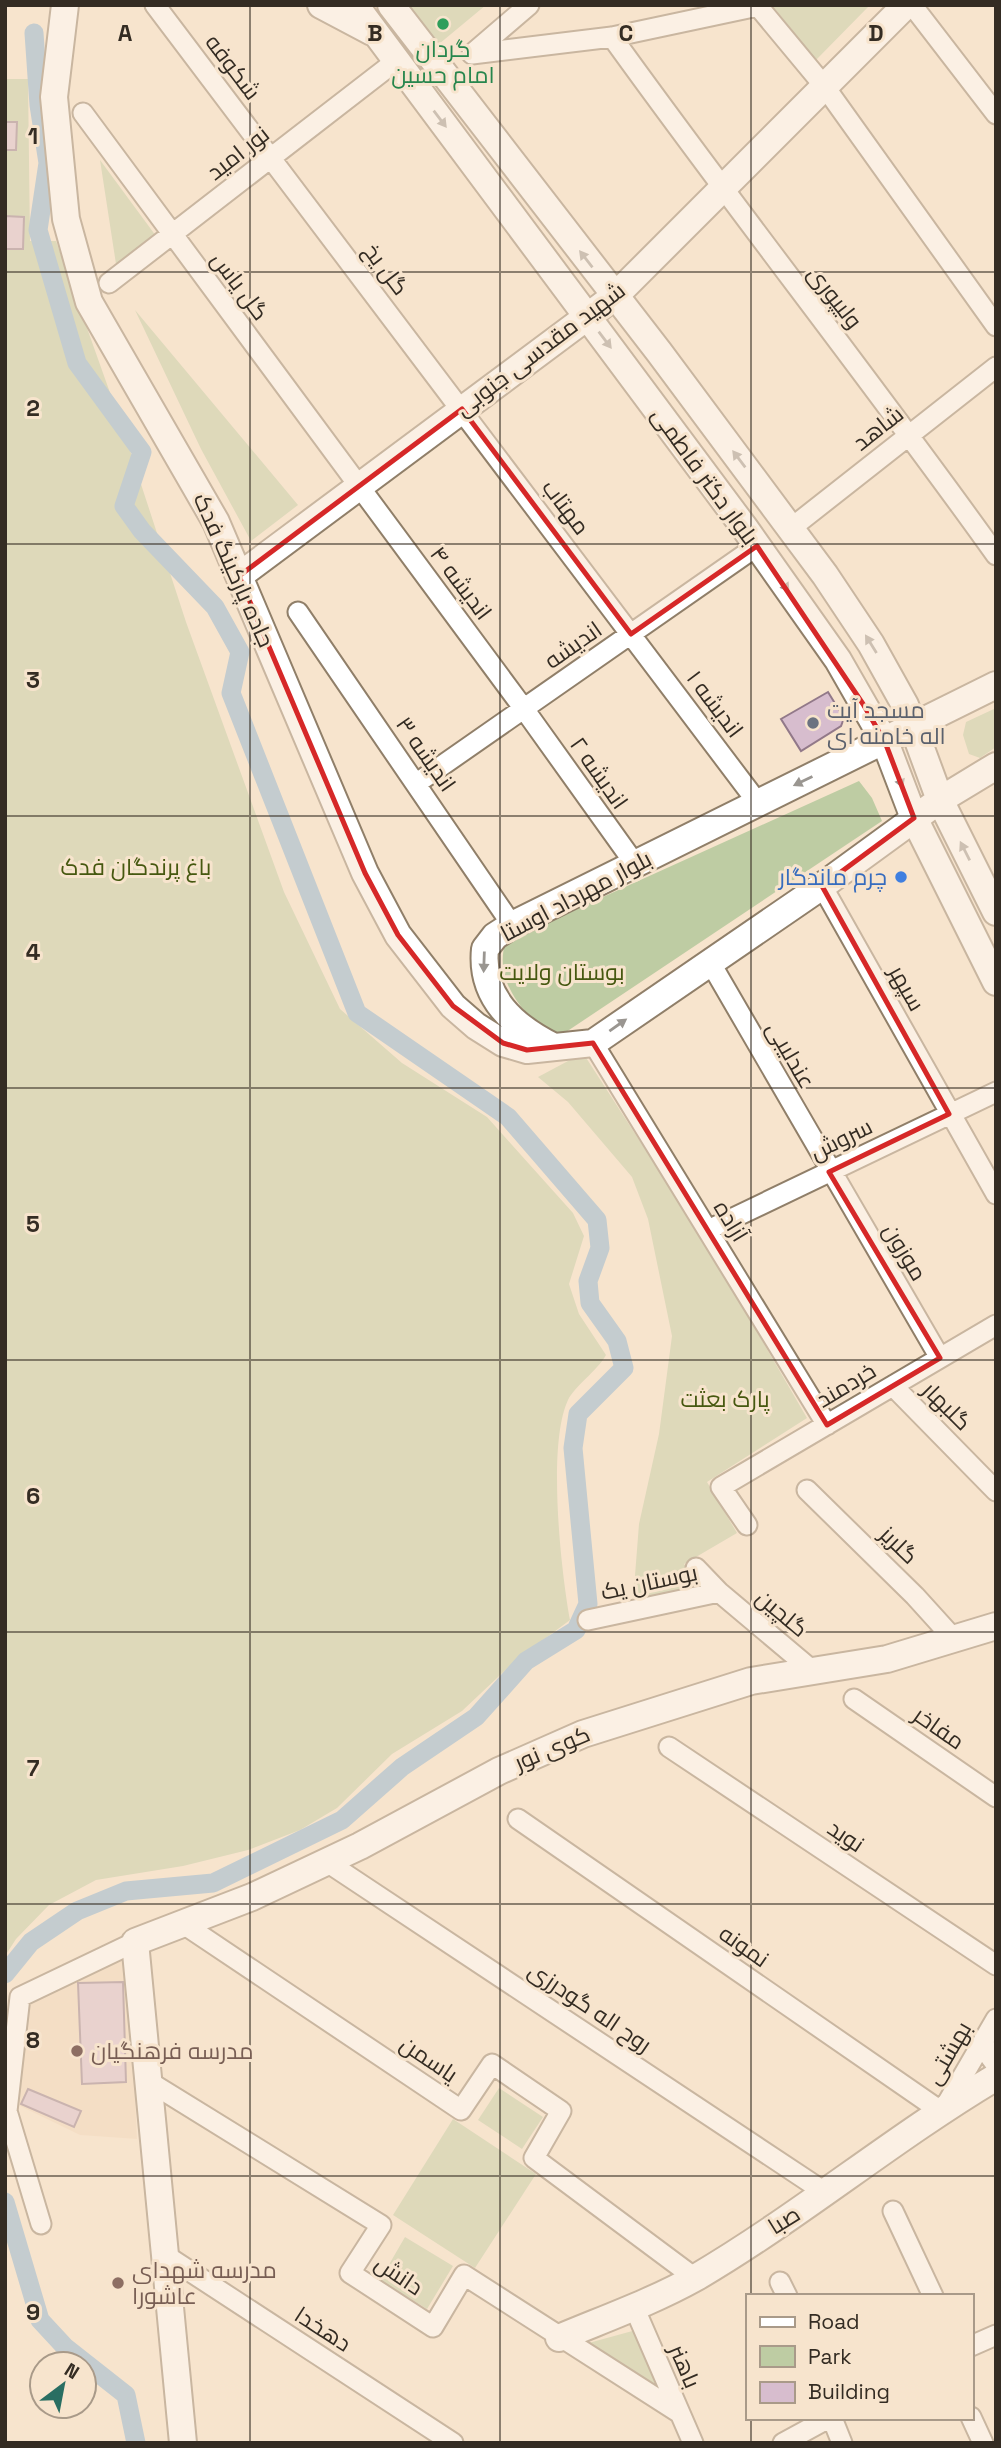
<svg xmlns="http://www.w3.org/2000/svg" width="1001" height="2448" viewBox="0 0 1001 2448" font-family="'Space Grotesk',Cairo,sans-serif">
  <rect width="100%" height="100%" fill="#f7e4cd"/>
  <!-- built -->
  <path fill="#f0d8ba" d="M121,1953L130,1987L137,2139L80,2135L14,2103L31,1998Z"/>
  <!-- green -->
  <path fill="#becca3" d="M409,5H486L439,44Z
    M772,5H870L816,60Z
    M5,79H28L30,241H56L124,432L186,622L284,892L340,1009L402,1063L487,1117L573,1213L584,1236L569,1284L579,1314L606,1355C597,1371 575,1386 568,1400C547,1445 561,1571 570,1620L515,1661L462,1711L392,1754L337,1808L300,1830L248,1850L183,1866L96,1880L49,1905L16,1939L5,1956Z
    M100,160L156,236L116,264Z
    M135,310L298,505L251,541L201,449Z
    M996,708V747L980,758L969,754L963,735L966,722Z
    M859,781L872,798L882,821L560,1036C525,1022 492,979 506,941Z
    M583,1053L703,1239L807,1418L707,1482L737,1533L684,1564L706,1589L633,1601L639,1524L659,1434L672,1336L648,1219L632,1177L568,1102L538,1077Z
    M499,2088L543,2117L522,2149L478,2120Z
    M453,2119L536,2174L475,2268L393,2215Z
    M405,2237L453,2266L427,2309L380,2280Z
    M636,2330L660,2389L585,2344Z"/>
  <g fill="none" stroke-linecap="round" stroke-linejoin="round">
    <!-- canal -->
    <path stroke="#85b0d0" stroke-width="19" d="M5,1974L31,1942L77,1911L126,1891L213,1883L342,1820L402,1767L476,1717L526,1661L576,1630L588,1604L573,1448L578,1414L624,1368L617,1341L590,1303L588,1281L600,1248L597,1220L508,1117L357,1013L231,693L240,652L215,607L142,531L124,506L142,452L77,363L38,230L48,163L39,105L34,33
      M5,2202L40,2320L65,2347L126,2395L136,2443"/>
  </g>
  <!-- building -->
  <path fill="#d7bdce" stroke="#927989" stroke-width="2" d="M5,122H17L16,150H5Z
    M5,216L24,217L23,249H5Z
    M828,692L844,718L841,726L801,751L781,719Z
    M123,1982L126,2082L82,2084L78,1983Z
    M28,2089L81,2111L74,2127L21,2104Z"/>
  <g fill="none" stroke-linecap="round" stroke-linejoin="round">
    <defs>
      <path id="street" d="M155,5L758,803
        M757,5L825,87L996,326
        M912,5L996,114
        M612,37C737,211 871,380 996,555
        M472,54L612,37L758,6
        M472,54L529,5
        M83,113L524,709L635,864
        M109,283L396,61
        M790,529L996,367
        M298,612L512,925
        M417,783L757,546
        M822,886L996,1194
        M710,962L940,1358
        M593,1043L827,1425
        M708,1230L996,1092
        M893,1386L996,1491
        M807,1490L915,1596L954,1639
        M747,1525L721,1487L996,1325
        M696,1568L719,1592L813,1671
        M588,1620L719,1592
        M854,1699L996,1797
        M669,1747L996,1965
        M518,1819L942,2112L996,2019
        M327,1862L826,2193
        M182,1923L461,2110L492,2064L561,2111L534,2158L695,2278
        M984,2038L985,2050L996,2065
        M148,2081L381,2225L350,2273L433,2327L464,2275L678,2412
        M893,2211L933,2296
        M41,2224L7,2111L20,1997L135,1942
        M165,2255L453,2443
        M780,2282L787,2296
        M634,2307L693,2443
        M971,2346L996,2335
        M971,2417L983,2443
        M832,2418L842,2443
        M783,2443L829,2418"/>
      <path id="secondary" d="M65,5L54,97L66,219L89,302L216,522L365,873L398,935L453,1006L476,1026L503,1043L527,1050L593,1043L822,886L940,800L996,766
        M321,5L372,32
        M355,5L744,527L838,660L885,742L914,818L996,982
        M391,5L659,352L825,575L871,644L905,705L940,800L996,912
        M239,576L615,296L906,5
        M554,1047C514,1027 480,998 485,949L495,936L512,925L996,685
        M559,2338C604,2319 652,2302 695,2278C799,2217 892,2139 996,2077
        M183,2443L135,1942L252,1897L360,1846L499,1771L583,1734L751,1681L887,1659L996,1626"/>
    </defs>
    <!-- street casing -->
    <use href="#street" stroke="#907f69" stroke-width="23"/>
    <!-- secondary casing -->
    <use href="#secondary" stroke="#907f69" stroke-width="30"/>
    <!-- street -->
    <use href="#street" stroke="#fff" stroke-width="19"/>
    <!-- secondary -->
    <use href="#secondary" stroke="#fff" stroke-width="26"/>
  </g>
  <!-- one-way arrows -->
  <defs><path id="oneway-solid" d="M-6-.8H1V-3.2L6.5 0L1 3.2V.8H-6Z" transform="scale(1.75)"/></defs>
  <g fill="#9a9691">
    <use href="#oneway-solid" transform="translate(440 119) rotate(53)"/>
    <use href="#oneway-solid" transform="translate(586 259) rotate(-128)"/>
    <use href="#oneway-solid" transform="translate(605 340) rotate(53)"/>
    <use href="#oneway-solid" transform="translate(739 459) rotate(-127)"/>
    <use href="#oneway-solid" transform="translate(783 583) rotate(55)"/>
    <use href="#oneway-solid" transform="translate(871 644) rotate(-122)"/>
    <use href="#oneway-solid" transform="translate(899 778) rotate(69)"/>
    <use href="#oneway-solid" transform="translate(803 781) rotate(154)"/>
    <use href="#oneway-solid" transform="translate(965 851) rotate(-117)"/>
    <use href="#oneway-solid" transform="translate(484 962) rotate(92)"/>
    <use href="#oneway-solid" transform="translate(618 1025) rotate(-35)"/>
  </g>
  <!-- marked area -->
  <path d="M0 0H1001V2448H0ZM462,409L631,634L757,546L863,704L885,742L914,818L822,886L949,1114L829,1172L940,1358L827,1425L593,1043L527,1050L503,1043L453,1006L398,935L365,873L239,576Z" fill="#f7e4cd" fill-opacity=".55" fill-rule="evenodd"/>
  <path fill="none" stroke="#d62828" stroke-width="5" stroke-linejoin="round" d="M462,409L631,634L757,546L863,704L885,742L914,818L822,886L949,1114L829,1172L940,1358L827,1425L593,1043L527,1050L503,1043L453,1006L398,935L365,873L239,576Z"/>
  <!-- grid -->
  <path fill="none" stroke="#342c23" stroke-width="2" stroke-opacity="0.55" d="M250,5V2443M500,5V2443M751,5V2296M5,272H996M5,544H996M5,816H996M5,1088H996M5,1360H996M5,1632H996M5,1904H996M5,2176H996M751,2418V2443"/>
  <!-- markers -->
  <circle fill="#2e9e5b" stroke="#f7e4cd" stroke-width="2.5" cx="443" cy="24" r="7"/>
  <circle fill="#6b7280" stroke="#f7e4cd" stroke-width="2.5" cx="813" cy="723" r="7"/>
  <circle fill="#3f7fe0" stroke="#f7e4cd" stroke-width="2.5" cx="901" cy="877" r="7"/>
  <g fill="#8d6e63" stroke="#f7e4cd" stroke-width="2.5">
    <circle cx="77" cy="2051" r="7"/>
    <circle cx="118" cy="2283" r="7"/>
  </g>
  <g text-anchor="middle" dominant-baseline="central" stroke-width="6" stroke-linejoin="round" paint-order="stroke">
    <!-- leisure labels -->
    <g font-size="23" fill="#27864d" stroke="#f7e4cd">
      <text x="443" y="49">گردان<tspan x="443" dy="26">امام حسین</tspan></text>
    </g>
    <!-- street labels -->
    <g font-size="23" fill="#342c23" stroke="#f7e4cd">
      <text transform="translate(233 67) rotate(53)">شکوفه</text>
      <text transform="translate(238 153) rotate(-38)">نور امید</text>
      <text transform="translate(386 269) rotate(53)">گل یخ</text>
      <text transform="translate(240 286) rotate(53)">گل یاس</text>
      <text transform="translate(835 297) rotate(52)">ولیپوری</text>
      <text transform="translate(540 349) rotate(-37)">شهید مقدسی جنوبی</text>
      <text transform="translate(878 428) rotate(-38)">شاهد</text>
      <text transform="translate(705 476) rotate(54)">بلوار دکتر فاطمی</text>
      <text transform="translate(566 507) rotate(53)">مهتاب</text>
      <text transform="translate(234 570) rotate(66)">جاده پارکینگ فدک</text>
      <text transform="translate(461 583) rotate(53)">اندیشه ۴</text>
      <text transform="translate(573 645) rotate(-35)">اندیشه</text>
      <text transform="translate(715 704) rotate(53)">اندیشه ۱</text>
      <text transform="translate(426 754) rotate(55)">اندیشه ۳</text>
      <text transform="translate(599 773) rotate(55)">اندیشه ۲</text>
      <text transform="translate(576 896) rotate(-28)">بلوار مهرداد اوستا</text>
      <text transform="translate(907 988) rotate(61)">سپهر</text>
      <text transform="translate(791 1055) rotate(60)">عندلیبی</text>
      <text transform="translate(841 1139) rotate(-26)">سروش</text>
      <text transform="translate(731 1221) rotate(59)">آزاده</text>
      <text transform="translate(905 1252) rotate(59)">موزون</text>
      <text transform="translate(846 1385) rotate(-31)">خردمند</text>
      <text transform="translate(947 1406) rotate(45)">گلبهار</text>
      <text transform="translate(899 1545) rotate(44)">گلریز</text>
      <text transform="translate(649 1582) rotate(-12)">بوستان یک</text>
      <text transform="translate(782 1613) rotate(40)">گلچین</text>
      <text transform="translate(939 1728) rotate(35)">مفاخر</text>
      <text transform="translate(552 1748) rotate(-23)">کوی نور</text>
      <text transform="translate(846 1836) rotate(34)">نوید</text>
      <text transform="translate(744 1946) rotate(35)">نمونه</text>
      <text transform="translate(590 2007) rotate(34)">روح اله گودرزی</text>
      <text transform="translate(948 2053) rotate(-60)">بهشتی</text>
      <text transform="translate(429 2059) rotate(34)">یاسمن</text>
      <text transform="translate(784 2220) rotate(-32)">صبا</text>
      <text transform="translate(399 2275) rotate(34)">دانش</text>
      <text transform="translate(323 2329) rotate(33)">دهخدا</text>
      <text transform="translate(685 2366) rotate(67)">باهنر</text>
    </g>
    <!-- worship labels -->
    <g font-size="23" fill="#5b616d" stroke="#f7e4cd" text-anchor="start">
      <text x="827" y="710">مسجد آیت<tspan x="827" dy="26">اله خامنه ای</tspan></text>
    </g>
    <!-- park labels -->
    <g font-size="23" fill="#465810" stroke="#f7e4cd">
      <text x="136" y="867">باغ پرندگان فدک</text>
      <text x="562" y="972">بوستان ولایت</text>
      <text x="725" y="1399">پارک بعثت</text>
    </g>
    <!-- shop labels -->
    <g font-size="23" fill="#366cbe" stroke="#f7e4cd" text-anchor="end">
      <text x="887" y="877">چرم ماندگار</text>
    </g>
    <!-- education labels -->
    <g font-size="23" fill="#785e54" stroke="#f7e4cd" text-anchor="start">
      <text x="91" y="2051">مدرسه فرهنگیان</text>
      <text x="132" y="2270">مدرسه شهدای<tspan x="132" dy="26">عاشورا</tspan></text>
    </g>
  </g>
  <g font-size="23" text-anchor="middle" font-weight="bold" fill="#342c23" stroke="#f7e4cd" stroke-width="6" stroke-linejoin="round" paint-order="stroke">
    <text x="125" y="41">A</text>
    <text x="375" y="41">B</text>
    <text x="626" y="41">C</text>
    <text x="876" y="41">D</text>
    <text x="33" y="144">1</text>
    <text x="33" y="416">2</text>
    <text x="33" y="688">3</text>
    <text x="33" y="960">4</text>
    <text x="33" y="1232">5</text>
    <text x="33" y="1504">6</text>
    <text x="33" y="1776">7</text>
    <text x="33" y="2048">8</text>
    <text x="33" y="2320">9</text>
  </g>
  <!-- border -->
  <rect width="1001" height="2448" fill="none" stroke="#342c23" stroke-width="14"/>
  <!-- legend -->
  <rect x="746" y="2294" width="228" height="126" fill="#f7e4cd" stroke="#a99a89" stroke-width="2"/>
  <rect x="760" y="2317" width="35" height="10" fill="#ffffff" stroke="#a99a89" stroke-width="2"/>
  <text x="808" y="2329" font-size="21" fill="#342c23">Road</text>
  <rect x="760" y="2346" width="35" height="21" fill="#becca3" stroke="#a99a89" stroke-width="2"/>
  <text x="808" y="2364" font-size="21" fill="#342c23">Park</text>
  <rect x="760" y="2382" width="35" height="21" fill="#d7bdce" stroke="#a99a89" stroke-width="2"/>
  <text x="808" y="2399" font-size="21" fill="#342c23">Building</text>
  <!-- north arrow -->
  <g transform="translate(63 2385) rotate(32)"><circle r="33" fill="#f7e4cd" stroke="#a99a89" stroke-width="2"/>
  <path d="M0-5L12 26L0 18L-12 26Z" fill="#296e62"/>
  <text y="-10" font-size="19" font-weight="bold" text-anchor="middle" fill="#342c23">N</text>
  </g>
</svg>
